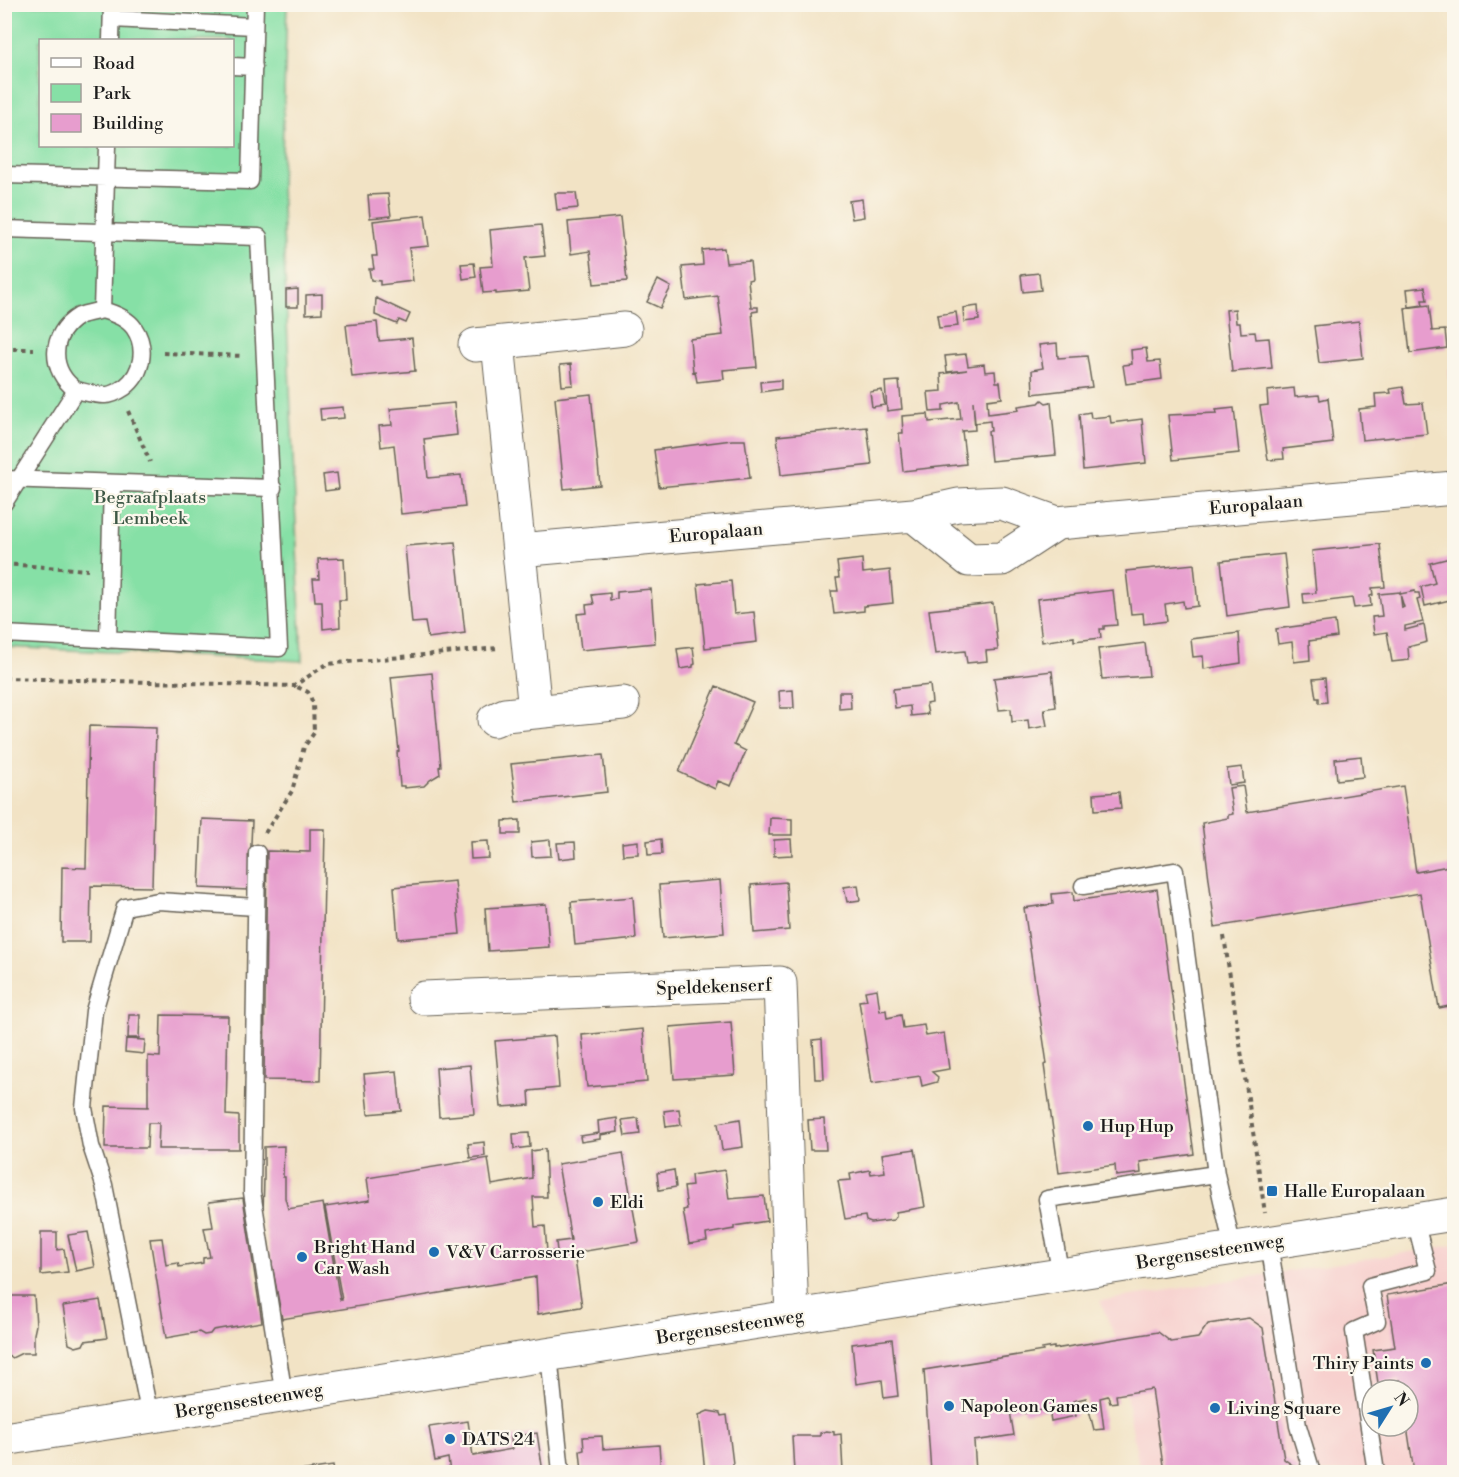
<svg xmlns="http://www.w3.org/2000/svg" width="1459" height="1477" viewBox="0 0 1459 1477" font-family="'Libre Bodoni',serif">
  <rect width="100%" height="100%" fill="#fbf7ec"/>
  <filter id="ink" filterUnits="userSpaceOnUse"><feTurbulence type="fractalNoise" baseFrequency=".0167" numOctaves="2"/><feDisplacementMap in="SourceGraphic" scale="12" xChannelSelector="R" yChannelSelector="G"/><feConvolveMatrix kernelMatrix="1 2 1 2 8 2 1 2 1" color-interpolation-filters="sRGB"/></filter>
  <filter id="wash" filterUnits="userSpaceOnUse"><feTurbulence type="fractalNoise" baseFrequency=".008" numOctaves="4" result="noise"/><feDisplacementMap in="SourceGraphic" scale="24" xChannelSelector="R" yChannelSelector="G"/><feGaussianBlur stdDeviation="1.35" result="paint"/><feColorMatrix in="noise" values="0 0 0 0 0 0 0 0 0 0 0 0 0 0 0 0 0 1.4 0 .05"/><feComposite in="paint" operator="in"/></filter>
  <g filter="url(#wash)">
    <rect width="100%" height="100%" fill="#f2e3c5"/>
    <!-- built -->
    <path fill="#f7d0ce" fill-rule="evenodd" d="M1454,1245V1472H1140L1116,1339L1100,1301ZM1372,1390H1408V1426H1372Z"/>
    <!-- green -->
    <path fill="#86e0a6" stroke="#517e61" stroke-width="1.5" fill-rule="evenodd" d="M5,5H287L281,185L302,661L5,647ZM40,40H232V146H40Z"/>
    <g id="blocks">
      <!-- building -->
      <path fill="#e79dce" d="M555,193H576L578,208L557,210Z
        M388,194L391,216L370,218L368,195Z
        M862,199L864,217L852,219L849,201Z
        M425,215L429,246L409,248L413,281L380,285V281L371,280L369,269H374L372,256H377L373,221Z
        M620,217L627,281L594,284L590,251L571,254L568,222Z
        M541,225L545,256L525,258L529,291L496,294V292L483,293L480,267L493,266L490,230Z
        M724,248L726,263L750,261L752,279L748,280L751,307H758V311L752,312L757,367L723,370L724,379L697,382L695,371L693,372L690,339L723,335L718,296L686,300L682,267L703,265L702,250Z
        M474,263L476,277L463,279L461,264Z
        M1039,273L1041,290L1023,292L1021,275Z
        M658,280L671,287L660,308L647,302Z
        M1425,287L1427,300H1422L1423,305L1409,307L1407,289Z
        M298,289V307H286V290Z
        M322,294V313L306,314V295Z
        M376,298L410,314L406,323L399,320L397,324L375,315Z
        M1429,305L1432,331L1445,330L1447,348L1410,353L1405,308Z
        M978,306L979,320L964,322L963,308Z
        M1235,309L1236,323H1240L1241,333L1255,332L1256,339L1269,338L1272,368L1232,372L1226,310Z
        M956,312L958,326L939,328L937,315Z
        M1359,321L1363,358L1319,363L1314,326Z
        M377,322L379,341L412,338L415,371L352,377L346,325Z
        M1057,343L1058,358L1087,356L1092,387L1033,394L1032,370L1043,368L1039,345Z
        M1146,348L1148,362L1160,361L1162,379L1126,384L1123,365L1132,364L1131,350Z
        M966,354L968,366L984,364L985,372L995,371L996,382H1000L1002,398L987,400L988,414L1019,410L1018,406L1039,403L1042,400L1046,403L1051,402L1056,455L991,461L988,431H991L990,421L975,423L973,401L975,430L962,431L966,464L903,471L899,433H903L902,416L928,414L929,422L961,419L959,402L943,405V411L930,412L928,392L942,391L941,374L967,370L947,372L945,356Z
        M571,364L573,385L562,386L560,365Z
        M1449,369H1454V411H1453Z
        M781,380V389L761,392L760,382Z
        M899,381L902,409L887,411L885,382Z
        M1403,387L1406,404L1423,403L1427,434L1362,440L1359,409L1376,407L1375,394L1391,393L1390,389Z
        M1294,388L1295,397L1319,395L1320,400L1328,398L1333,443L1283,449L1284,459L1268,460L1260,406L1268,405L1267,391Z
        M882,390L885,405L872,407L870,392Z
        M591,394L600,485L564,489L555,398Z
        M454,403L457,435L424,439L426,457L428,478L461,475L465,507L401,514L394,445L381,447L379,426L392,425L390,409Z
        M343,407L344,418L321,420L320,409Z
        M1234,408L1239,453L1173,460L1168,415L1217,413L1216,410Z
        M1090,412L1091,418L1110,416L1111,423L1142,419L1146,463L1083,470L1079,414Z
        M867,427L872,465L781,475L777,436Z
        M732,440H745L750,478L659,487L654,450Z
        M337,473L339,489L325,491L323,475Z
        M455,542L465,633L428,638L425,622L412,623L405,546Z
        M1380,544L1385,587L1372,588L1373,595L1370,596L1371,606L1354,608L1352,598L1304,604L1303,594L1316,593L1312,551Z
        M1284,554L1290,607L1227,616L1221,561Z
        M1454,557V599L1425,606L1421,587L1435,583L1430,563Z
        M344,558L346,600H339L340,627L323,629L322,601H315L313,579H319L318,559Z
        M862,559L863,573L890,570L893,603L864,606V611L834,614L831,591H838L836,578H839L837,562Z
        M1194,564L1198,606L1184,608L1183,601L1165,604L1167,621L1144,624L1143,613L1131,614L1126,571Z
        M731,581L734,614L754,612L757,642L705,648L698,584Z
        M651,589L655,643L581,650L577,614L587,613L586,605L594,604L592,595L610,593V600L617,599V592Z
        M1113,590L1117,625L1104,626V629H1100L1101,638L1074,641V637L1042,642L1037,599Z
        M1415,591V593H1419L1420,599L1417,600L1423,622L1405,626V630L1424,625L1427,642L1408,647L1409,660L1392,662L1387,632L1374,634L1372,617L1382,616L1379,594L1400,592L1402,608L1404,607L1400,594Z
        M993,603L998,650L986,651L987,661L967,663L965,651L935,654L929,610Z
        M1335,621L1337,637L1309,641L1310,660L1294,662L1292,642L1278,644L1276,629Z
        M1239,633L1241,663L1204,669L1203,656L1193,657L1191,639Z
        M1145,643L1149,676L1102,679L1098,649Z
        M693,647L695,664L693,665V667L680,669L677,649Z
        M1052,671L1056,707L1044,709L1047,726L1029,729L1028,720L1012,722L1011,709L999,710L994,678Z
        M432,673L441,766L439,767L440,774L430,780L424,786L404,788V786H400L397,752L399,751L391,677Z
        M1325,678L1327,702L1319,703V698H1316L1313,679Z
        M930,685L932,703L926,704L928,714L911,716L910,706L895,708L893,689Z
        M716,686L753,702L734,745L746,751L731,786L718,781L715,789L679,772Z
        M793,690L794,708H780L779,691Z
        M839,692H850L851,708L839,709Z
        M89,726L156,728L152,887L91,886L90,942H61L62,867L86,868Z
        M603,755L607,792L516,802L511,764Z
        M1361,756L1363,777L1337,780L1335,759Z
        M1242,767L1244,783L1229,785L1227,769Z
        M1243,786L1247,812L1403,786L1416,872L1454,865V1005L1439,1008L1420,893L1215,927L1202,823L1228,818V815L1233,814L1229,788Z
        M1119,792L1121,808L1095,810L1094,794Z
        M770,818L792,819V835H769Z
        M202,819L252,821L249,890L199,888Z
        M520,820V834H503V821Z
        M310,829H325L320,1081L264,1080L267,851L310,852Z
        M661,839L662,854L648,855L647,841Z
        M791,839L792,855L774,856V840Z
        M550,840L551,856L532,857L531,842Z
        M488,841L489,858L471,859L470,842Z
        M638,841V854L623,855L622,843Z
        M575,842L576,857L559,859L557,843Z
        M720,880L724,933L663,938L659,885Z
        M455,881L460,934L398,939L394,887Z
        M786,882L789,930L754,933L751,885Z
        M858,885L860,900L847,902L844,887Z
        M1157,889L1194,1154L1140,1162L1141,1173L1116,1176L1115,1165L1059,1173L1044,1065L1047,1064L1024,908L1053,904L1052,894L1073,892L1074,901Z
        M633,897L636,939L575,945L571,902Z
        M546,904L549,947L488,951L485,908Z
        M877,989L880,1011L886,1010L887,1018L901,1015L903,1028L924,1025L926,1036L944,1033L949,1069L932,1072L938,1077L937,1082L922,1086L920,1076L872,1083L859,1001L867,1000L865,991Z
        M129,1015H140L139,1038H128Z
        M161,1015L228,1016L226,1115L239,1116V1149H158L159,1123H148L147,1148H105L106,1106L148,1107V1056L160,1057Z
        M731,1022L735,1075L674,1079L670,1027Z
        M643,1029L647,1082L587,1087L582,1035Z
        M555,1036L559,1088L529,1091L530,1105L501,1107L495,1041Z
        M126,1039L145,1040L144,1054L125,1052Z
        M822,1039L824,1079H815L813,1040Z
        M470,1065L474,1114L439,1117L436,1068Z
        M397,1071L401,1111L368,1114L364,1074Z
        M679,1109L681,1125L666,1127L664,1111Z
        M617,1118L618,1132L600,1135V1139L581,1142L580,1136L599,1133L598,1121Z
        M638,1118L640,1134L625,1136L622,1120Z
        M740,1119L743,1147L722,1150L718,1123Z
        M824,1119L826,1150H810L808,1120Z
        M529,1133L530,1147L514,1149L513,1134Z
        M484,1142L485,1156L470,1158L468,1144Z
        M284,1146L283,1177H285V1198L288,1209L323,1203L340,1300H342L325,1207L370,1200L367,1178L488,1158L492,1185L532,1178L531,1151L545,1149L547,1197H533L535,1227L545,1226L547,1252L557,1251L556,1242L571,1240L558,1164L623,1153L639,1242L574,1253L582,1306L580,1307L538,1314L536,1277L282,1319L263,1215L264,1177V1147Z
        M915,1149L925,1207L896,1212V1217L893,1220L871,1223L866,1221L865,1216L845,1219L838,1181L851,1180L850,1174L870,1170L871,1174L885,1172L882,1154Z
        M674,1170L676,1187L659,1190L657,1173Z
        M725,1170L729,1199L764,1196L767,1221L734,1226V1229L706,1234L707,1241L689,1244L683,1210L687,1209L684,1187L692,1186L691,1175Z
        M243,1198L262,1322L213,1330L210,1334L204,1335L199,1332L166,1338L150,1239L162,1238L166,1265L178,1263L179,1267L203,1263V1258L210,1257L204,1228L213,1227L209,1202Z
        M41,1232H57V1250L64,1249L68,1272L41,1275Z
        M88,1232L95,1267L76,1271L68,1235Z
        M1454,1284V1472H1414L1407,1426L1408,1390H1401L1400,1380L1378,1383L1373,1350L1395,1347L1387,1295Z
        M4,1296H34L36,1325L34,1334V1353H22L12,1358L4,1354Z
        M100,1300L107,1338L85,1341L83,1345L76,1347L69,1344L63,1306Z
        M1249,1318L1263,1328L1284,1459L1298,1469L1299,1472H1164L1152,1389L1116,1395L1117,1402L1110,1403L1108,1396L1100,1398L1104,1429L1094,1430L1086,1398L1073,1401L1076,1416L1051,1421L1049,1409L1024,1413L1023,1408L1010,1411L1014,1435L974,1441L976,1472H931L924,1370L1043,1351L1042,1349L1054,1347V1349L1158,1332L1171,1342L1198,1338L1208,1324Z
        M892,1339L898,1396L884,1398L882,1380L856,1384L852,1344Z
        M708,1411L720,1413L721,1416L727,1415L734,1472H705L699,1415Z
        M468,1421L473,1456L512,1449L511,1437L537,1433L543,1472H450L448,1458L435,1461L429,1427Z
        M826,1431L834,1432V1435L841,1434L843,1472H794L792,1436H820V1433Z
        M602,1436L603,1449L659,1445L661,1472H582L580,1451L584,1450L583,1437Z
        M333,1466L334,1472H299V1471Z"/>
    </g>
  </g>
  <g filter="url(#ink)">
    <use href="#blocks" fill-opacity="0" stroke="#676257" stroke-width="1.5"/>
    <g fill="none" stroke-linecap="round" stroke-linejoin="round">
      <defs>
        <path id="service" d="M112,19L254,26
          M111,40L112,4
          M232,66L254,67
          M4,175L250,181L255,4
          M4,229L259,237L279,648L4,634
          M76,390C49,370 49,334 79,316C86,313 95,312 102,310
          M4,479L273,488
          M4,503L76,390C85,392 95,395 104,395C111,396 119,391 125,387C143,373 147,347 134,328C127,318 113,313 102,310L107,146
          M108,640L112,484
          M257,853L252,1192L284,1396
          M1083,886L1175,871L1216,1174
          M1269,1243L1298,1426L1312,1472
          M1061,1276L1047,1199L1216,1174L1233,1249
          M549,1355L561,1472
          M150,1417L104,1185L91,1146L84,1108L94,1011L125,907L158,901L256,907
          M1376,1472L1354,1331L1377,1321L1370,1286L1428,1271L1415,1220"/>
        <path id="minor" d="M498,343L535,711
          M475,345L625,329
          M913,515L958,505L1002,503L1057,523L1454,488
          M519,550L913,515L969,560L1002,559L1057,523
          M494,720L505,715L623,703
          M424,998L780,983L792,1317"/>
        <path id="primary" d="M4,1439L1454,1214"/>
      </defs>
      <!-- service casing -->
      <use href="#service" stroke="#676257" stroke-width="19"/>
      <!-- minor casing -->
      <use href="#minor" stroke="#676257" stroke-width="35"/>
      <!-- primary casing -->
      <use href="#primary" stroke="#676257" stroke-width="35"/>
      <!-- path -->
      <path stroke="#676257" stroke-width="4" stroke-dasharray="4.5 4.5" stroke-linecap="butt" d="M4,349H34
        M163,353L243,356
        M128,411L150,462
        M4,564L88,570
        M4,678L294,686L327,664L498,648
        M265,833L292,791L304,747L314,733L313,703L308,692L295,686
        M1224,936L1265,1213"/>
      <!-- service -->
      <use href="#service" stroke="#fff" stroke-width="16"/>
      <!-- minor -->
      <use href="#minor" stroke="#fff" stroke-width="33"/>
      <!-- primary -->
      <use href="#primary" stroke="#fff" stroke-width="33"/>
    </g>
  </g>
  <!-- markers -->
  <g fill="#1f6fb2" stroke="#fbf7ec" stroke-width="2">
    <circle cx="1088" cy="1126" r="6"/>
    <rect x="1266" y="1185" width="12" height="12" rx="3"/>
    <circle cx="598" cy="1202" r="6"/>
    <circle cx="434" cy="1252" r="6"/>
    <circle cx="302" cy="1257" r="6"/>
    <circle cx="1426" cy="1363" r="6"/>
    <circle cx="949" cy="1406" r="6"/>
    <circle cx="1215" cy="1408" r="6"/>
    <circle cx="450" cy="1439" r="6"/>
  </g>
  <g text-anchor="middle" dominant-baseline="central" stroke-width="4.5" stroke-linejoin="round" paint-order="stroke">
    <!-- park labels -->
    <g font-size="18" fill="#3c5745" stroke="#fbf7ec">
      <text x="150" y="497">Begraafplaats<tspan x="150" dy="21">Lembeek</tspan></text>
    </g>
    <!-- street labels -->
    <g font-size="18" fill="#1c1c1c" stroke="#fbf7ec">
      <text transform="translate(1256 505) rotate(-5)">Europalaan</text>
      <text transform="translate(716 533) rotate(-5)">Europalaan</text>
      <text transform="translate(714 987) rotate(-2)">Speldekenserf</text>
      <text transform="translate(1210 1252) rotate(-9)">Bergensesteenweg</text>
      <text transform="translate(730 1327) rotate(-9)">Bergensesteenweg</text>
      <text transform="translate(249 1401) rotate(-9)">Bergensesteenweg</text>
    </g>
    <!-- poi labels -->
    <g font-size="18" fill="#1c1c1c" stroke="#fbf7ec" text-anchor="start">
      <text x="1100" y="1126">Hup Hup</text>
      <text x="1284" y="1191">Halle Europalaan</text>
      <text x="610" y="1202">Eldi</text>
      <text x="314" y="1247">Bright Hand<tspan x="314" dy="21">Car Wash</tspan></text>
      <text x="446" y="1252">V&amp;V Carrosserie</text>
      <text x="1414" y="1363" text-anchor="end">Thiry Paints</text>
      <text x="961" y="1406">Napoleon Games</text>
      <text x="1227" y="1408">Living Square</text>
      <text x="462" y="1439">DATS 24</text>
    </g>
  </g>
  <!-- margin -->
  <rect width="1459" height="1477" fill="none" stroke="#fbf7ec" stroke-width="24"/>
  <!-- legend -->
  <rect x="39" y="39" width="195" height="108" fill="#fbf7ec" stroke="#a29f99" stroke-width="1.5"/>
  <rect x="51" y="58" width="30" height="9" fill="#ffffff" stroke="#a29f99" stroke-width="1.5"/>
  <text x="93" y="69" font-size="18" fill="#1c1c1c">Road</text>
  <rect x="51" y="84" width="30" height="18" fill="#86e0a6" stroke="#a29f99" stroke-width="1.5"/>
  <text x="93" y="99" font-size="18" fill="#1c1c1c">Park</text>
  <rect x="51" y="114" width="30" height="18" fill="#e79dce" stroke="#a29f99" stroke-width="1.5"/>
  <text x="93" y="129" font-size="18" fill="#1c1c1c">Building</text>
  <!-- north arrow -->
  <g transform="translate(1390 1408) rotate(53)"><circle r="28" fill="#fbf7ec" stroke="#a29f99" stroke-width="1.5"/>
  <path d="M0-4.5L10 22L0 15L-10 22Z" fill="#1f6fb2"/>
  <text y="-9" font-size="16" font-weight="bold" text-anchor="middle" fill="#1c1c1c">N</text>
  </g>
</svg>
